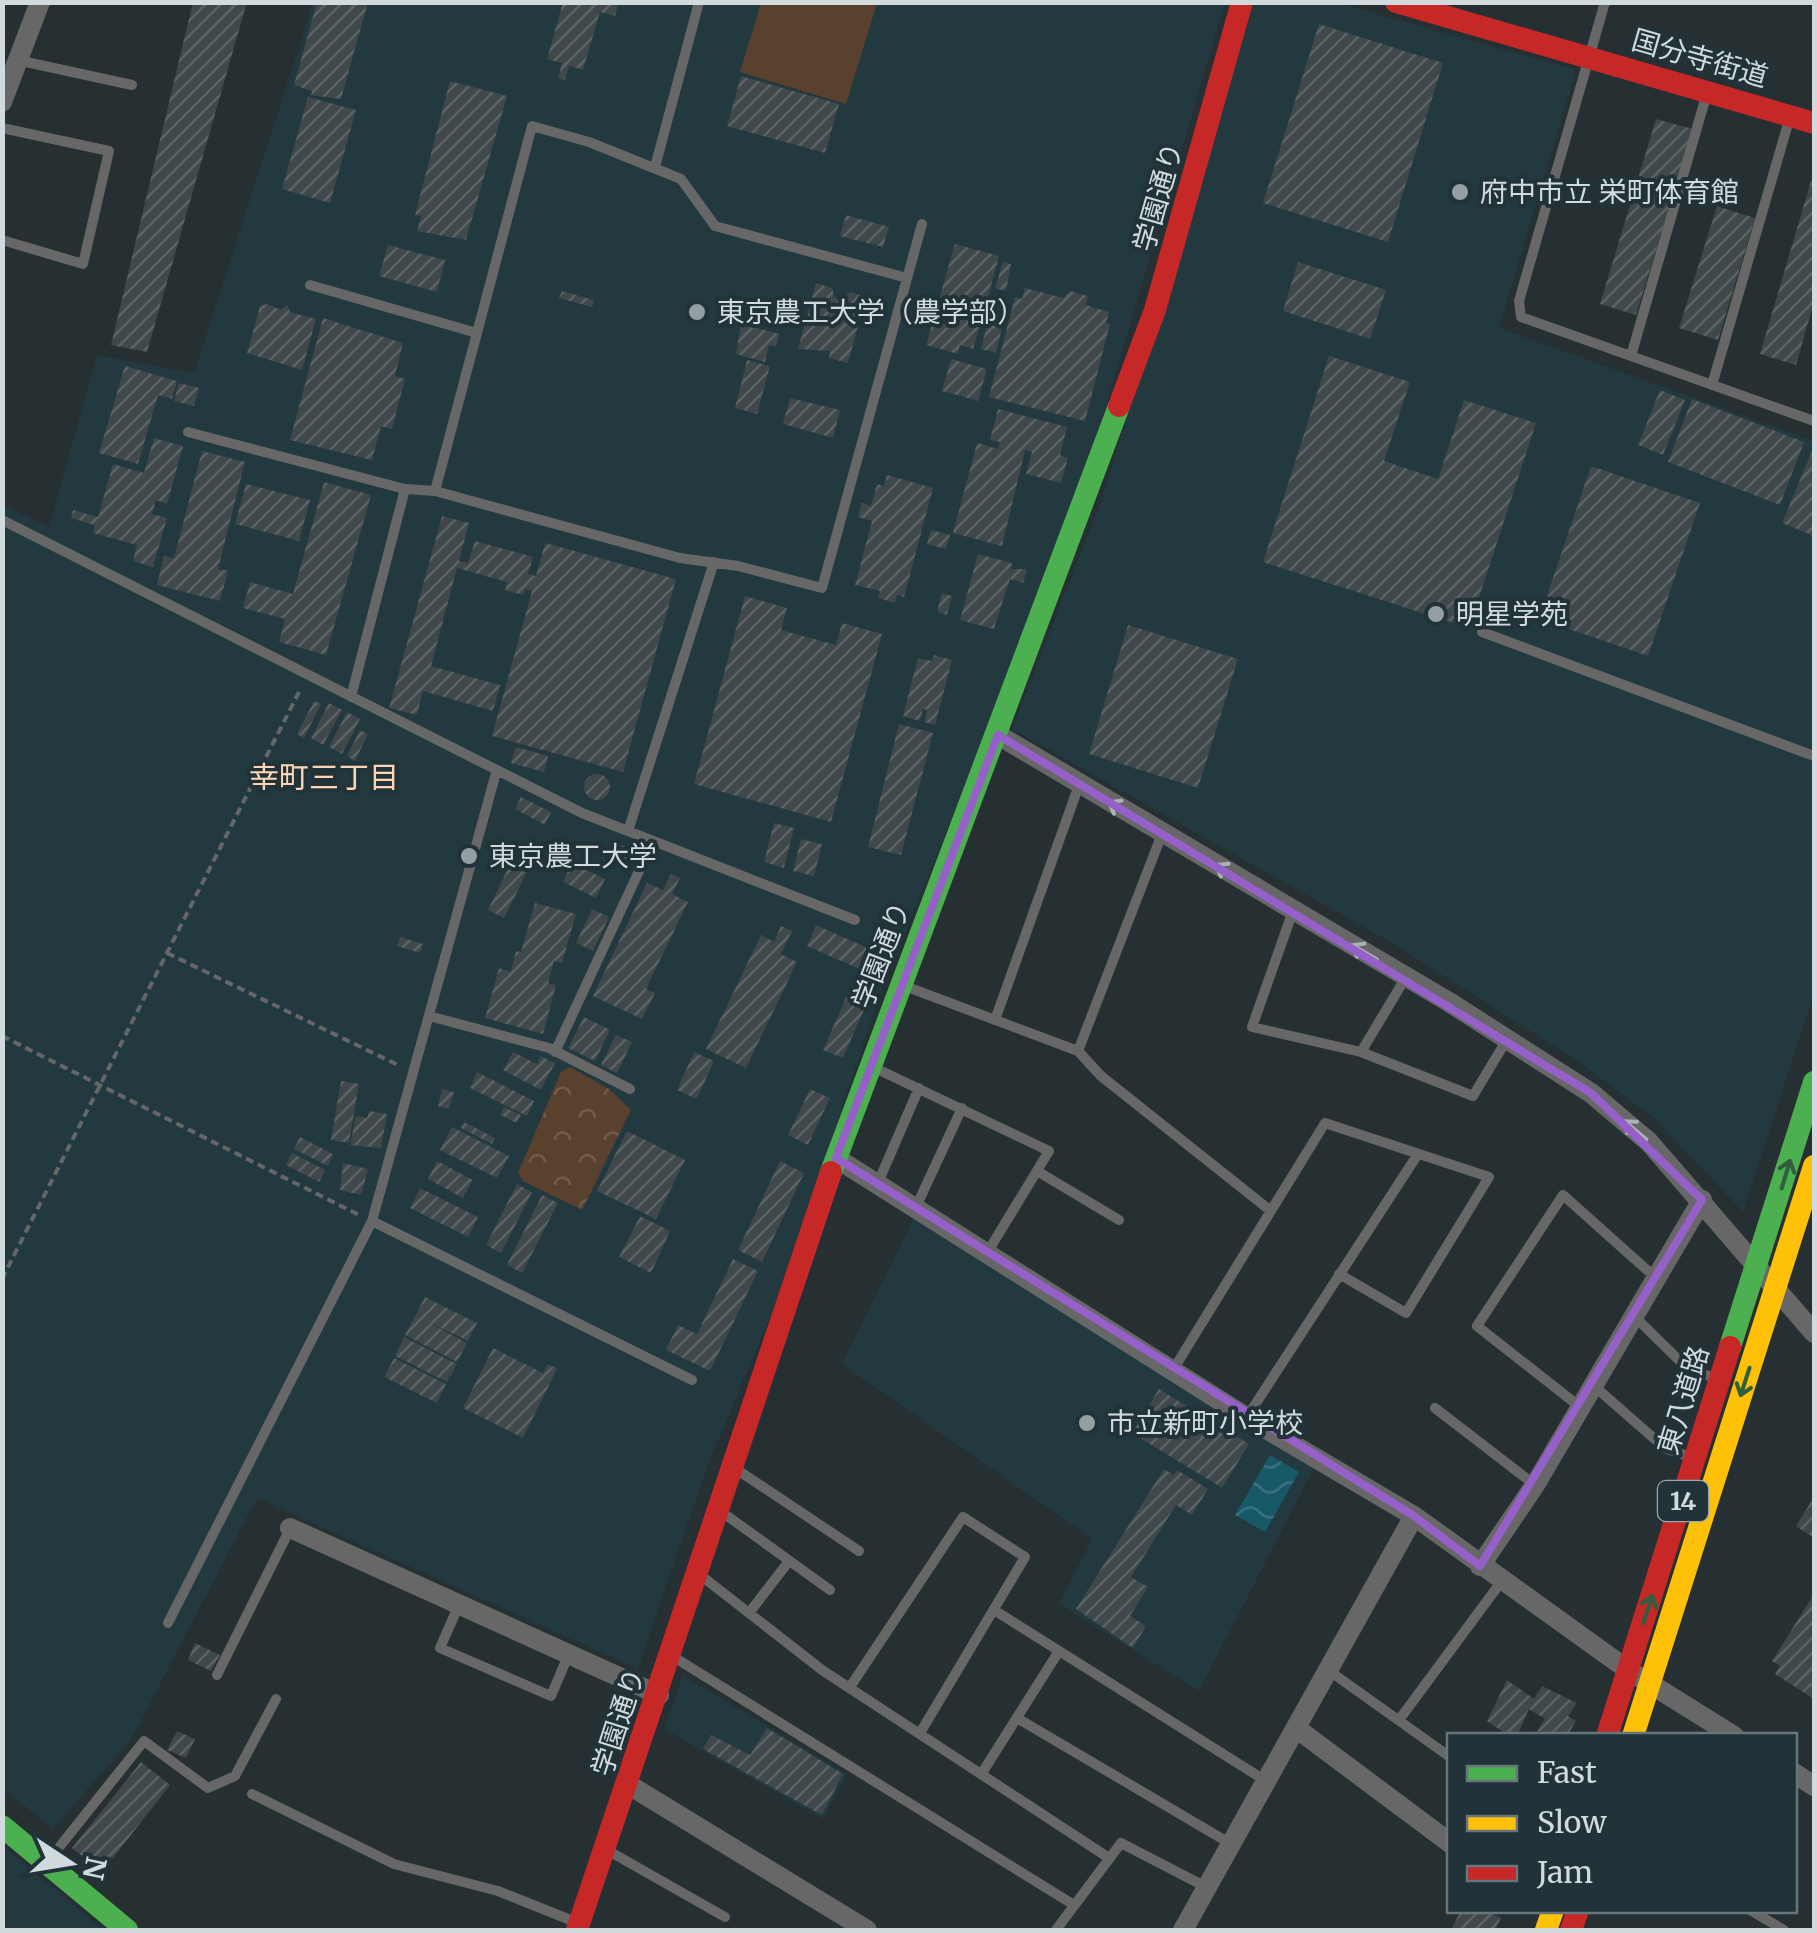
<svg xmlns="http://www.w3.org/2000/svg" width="1817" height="1933" viewBox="0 0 1817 1933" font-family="Merriweather,'Noto Sans JP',serif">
  <defs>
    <pattern id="forest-crowns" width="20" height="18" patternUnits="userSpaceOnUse" patternTransform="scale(2.5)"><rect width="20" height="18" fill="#5a412d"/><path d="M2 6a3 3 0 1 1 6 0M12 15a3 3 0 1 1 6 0" fill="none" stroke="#715c4b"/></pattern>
    <pattern id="water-waves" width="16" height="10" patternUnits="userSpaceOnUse" patternTransform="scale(2.5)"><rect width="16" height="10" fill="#185968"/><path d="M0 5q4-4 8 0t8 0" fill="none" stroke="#39707d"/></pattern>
    <pattern id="building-hatch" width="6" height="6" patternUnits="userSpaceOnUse" patternTransform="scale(2.5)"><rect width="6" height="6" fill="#40484b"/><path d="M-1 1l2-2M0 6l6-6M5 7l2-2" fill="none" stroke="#5b6264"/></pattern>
  </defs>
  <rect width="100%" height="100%" fill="#263033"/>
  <!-- built -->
  <path fill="#21393f" d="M313,3H1225L1090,461L990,725L883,986L778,1298L707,1467L638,1669L257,1498L132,1738L53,1829L3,1788L2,504L49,527L97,355L194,373Z
    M1254,3H1338L1576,70L1499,328L1814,441V994L1743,1212L1654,1118L1576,1060L1392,943L1012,729L1102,499Z
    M914,1218L1315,1466L1199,1691L1059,1604L1092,1539L842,1364Z
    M683,1675L847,1774L823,1819L664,1729Z
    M2,1846H3L101,1928L3,1930Z"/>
  <!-- forest -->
  <path fill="url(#forest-crowns)" d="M570,1067L609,1089L631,1110L582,1210L523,1181L518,1173L561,1072Z"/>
  <!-- green -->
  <path fill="#5a412d" d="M761,3H877L846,104L740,72Z"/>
  <!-- water -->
  <path fill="url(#water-waves)" d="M1270,1455L1299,1472L1265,1532L1235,1515Z"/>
  <!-- building -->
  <path fill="url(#building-hatch)" d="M193,2H247L147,352L111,345Z
    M317,2H368L341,99L311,95L312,91L294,85Z
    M563,2H619L615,16L600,12L583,70L569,66L565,80L558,78L562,63L547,59Z
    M1319,24L1443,63L1388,242L1263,203Z
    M741,76L839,104L825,153L727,126Z
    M450,81L507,96L466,240L417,231L421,216L415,215Z
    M308,97L356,110L330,203L282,189Z
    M1656,119L1693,129L1636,315L1600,304Z
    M1811,181L1814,182V302L1796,365L1760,354Z
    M1717,206L1755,218L1718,340L1679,328Z
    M846,215L889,227L883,247L840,236Z
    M955,244L999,256L985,308L979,306L975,319L981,321L973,349L960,345L958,354L926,345Z
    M388,245L445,260L437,292L379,276Z
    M1003,262L1011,264L1006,291L995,288Z
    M1298,262L1386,290L1370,339L1283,311Z
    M816,283L832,288L835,298L842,300L850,292L866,297L848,363L829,358L830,351L798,349Z
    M1025,288L1063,298L1070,291L1088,296L1086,305L1109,312L1106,323L1110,324L1085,421L989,397L1015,297L1022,299Z
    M562,291L594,300L592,307L559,298Z
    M267,304L281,310L287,305L290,312L316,319L302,370L247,353L260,306Z
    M323,318L403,343L395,376L405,379L392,429L381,426L372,460L290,440Z
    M741,324L779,334L776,347L769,345L765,362L736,354Z
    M987,324L1002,328L996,353L981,349Z
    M1329,356L1410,382L1384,461L1438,479L1464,400L1536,423L1469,628L1263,562Z
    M951,359L987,369L978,401L942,391Z
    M747,360L770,366L757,414L735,408Z
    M125,366L177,381L172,399L158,395L138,464L99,453Z
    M179,383L199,388L194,406L174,401Z
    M1660,390L1685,400L1663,455L1638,445Z
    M790,398L840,410L833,438L783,424Z
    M1692,399L1804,442L1780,505L1668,462Z
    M998,409L1067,427L1060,455L1068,458L1061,483L1026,474L1032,452L1025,450L1002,546L953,533L977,443L998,449L1000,442L990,440Z
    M154,438L183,446L167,504L156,500L152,514L167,518L153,567L133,561L137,545L93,533L95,525L71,518L73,510L98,517L113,464L144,473Z
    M1814,446V536L1782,523Z
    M202,451L245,462L218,569L228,571L220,601L157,585L164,556L174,558Z
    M1591,466L1700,503L1648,656L1539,619Z
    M887,475L933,488L904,597L897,595L895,603L878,598L880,591L855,585L872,521L858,517L862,503L871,506L877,484L884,486Z
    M324,482L371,495L326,655L279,642L285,619L243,608L250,582L293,594Z
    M246,484L310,500L299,541L235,524Z
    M442,516L469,523L459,561L468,563L475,541L533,557L528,574L536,576L545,543L676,579L623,772L492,736L532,591L525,589L523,595L505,590L507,582L457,568L431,666L500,685L493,711L423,691L417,715L389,708Z
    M931,530L950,535L946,549L927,544Z
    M978,554L1012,563L1011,569H1027L1023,583L1010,579L994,629L960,620Z
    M942,593L952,596L947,615L937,612Z
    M745,596L787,608L781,630L836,645L842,623L882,634L831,822L694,784Z
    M1128,625L1238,659L1198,788L1089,754Z
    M934,655L952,660L935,725L924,722L927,710L923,709L920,721L903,716L918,658L932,661Z
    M314,701L321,704L304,738L297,734Z
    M329,703L342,710L323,745L311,738Z
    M347,712L360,719L342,754L329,747Z
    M899,724L933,733L901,855L868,847Z
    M360,730L368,734L355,761L347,756Z
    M516,747L548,756L544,772L511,763Z
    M584 787a13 13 0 1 1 26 0a13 13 0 1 1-26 0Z
    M521,797L551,812L545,825L515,809Z
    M774,823L794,828L784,868L764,862Z
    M801,839L822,844L814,876L793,871Z
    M614,842L630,849L626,859L610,853Z
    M512,860L529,868L504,918L488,910Z
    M572,863L605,879L596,898L563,882Z
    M671,874L680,878L672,894L688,902L646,989L655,993L642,1019L593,996L647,883L663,890Z
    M535,903L576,914L562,963L554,961L548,983L556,985L543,1034L485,1018L499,968L511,972L516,951L521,952Z
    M592,909L609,917L593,951L576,943Z
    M816,925L881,954L889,953L843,1058L823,1050L849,991L862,997L871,974L807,946Z
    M781,926L792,931L781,954L797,962L746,1068L706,1049L761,935L774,942Z
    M400,937L423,944L420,953L397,946Z
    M584,1017L610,1030L595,1061L568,1048Z
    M616,1035L632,1042L617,1073L601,1065Z
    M513,1052L537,1064L541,1056L555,1063L541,1090L503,1070Z
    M694,1052L714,1061L697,1099L677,1090Z
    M477,1072L534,1101L527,1116L470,1088Z
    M341,1081L359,1084L349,1143L331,1140Z
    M442,1089L454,1092L449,1109L438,1106Z
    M810,1089L830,1098L808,1145L788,1135Z
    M504,1107L521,1115L517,1123L500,1115Z
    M369,1111L387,1114L381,1148L350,1145L356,1116L367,1118Z
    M464,1122L495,1138L492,1144L461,1128Z
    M452,1127L509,1156L497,1178L440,1150Z
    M627,1131L685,1160L656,1219L597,1191Z
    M300,1137L333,1154L328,1166L294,1149Z
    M292,1153L325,1170L319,1182L286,1165Z
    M437,1161L473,1180L463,1198L428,1179Z
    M780,1161L804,1173L762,1262L738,1250Z
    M343,1163L368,1169L361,1195L340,1190Z
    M517,1184L532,1192L501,1253L486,1245Z
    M420,1188L478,1217L468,1237L410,1208Z
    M542,1195L558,1203L522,1273L507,1265Z
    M640,1216L670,1231L651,1273L619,1257Z
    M733,1259L758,1271L710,1371L666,1350L678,1325L697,1334Z
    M425,1297L477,1323L468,1341L426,1321L467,1343L457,1362L405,1335Z
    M404,1337L457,1364L447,1382L395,1356Z
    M493,1348L543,1373L548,1364L557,1369L523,1438L463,1408Z
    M394,1358L446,1384L437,1403L384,1377Z
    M1159,1389L1249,1444L1222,1488L1132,1433Z
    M1164,1469L1174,1475L1177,1470L1208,1489L1192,1515L1176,1505L1131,1577L1148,1587L1130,1616L1146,1626L1133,1648L1076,1609Z
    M1814,1497V1538L1796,1526Z
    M1814,1594V1699L1775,1674L1780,1666L1772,1661Z
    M195,1643L220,1655L211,1671L188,1660Z
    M1507,1680L1534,1699L1542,1686L1577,1703L1568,1716L1576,1721L1567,1736L1537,1731L1545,1719L1529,1709L1517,1736H1509L1487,1721Z
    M767,1728L843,1774L822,1815L703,1749L711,1735L750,1755Z
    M177,1731L195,1739L186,1758L167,1750Z
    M141,1762L170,1785L102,1872L72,1848Z
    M1461,1910H1484L1501,1918L1495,1930H1451Z"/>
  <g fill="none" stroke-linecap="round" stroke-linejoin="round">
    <!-- path -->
    <path stroke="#656667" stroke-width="4" stroke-dasharray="8 5" stroke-linecap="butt" d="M167,953L400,1066
      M2,1036L359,1215
      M2,1279L301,688"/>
    <!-- lane -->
    <path stroke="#676767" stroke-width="10" d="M1605,2L1519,301L1521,317L1814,421
      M17,60L132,85
      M2,128L109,151L83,264L2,240
      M655,167L699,2
      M310,285L477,333
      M1631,356L1707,93
      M1712,385L1790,117
      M188,432L405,489
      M435,491L532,126L589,142L681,179L715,226L907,278
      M2,520L582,813L855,920
      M1482,632L1814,756
      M351,697L405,489L435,491L680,558L738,566L822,588L922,224
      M628,831L714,562
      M1293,911L1252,1027L1361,1052L1473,1096L1506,1041
      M902,985L1078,1051L1101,1076L1271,1211
      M429,1016L549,1048L630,1089
      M995,1020L1079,785
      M1078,1051L1162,834
      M555,1052L653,841
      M1361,1052L1406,977
      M873,1067L1049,1151L987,1253
      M1037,1171L1119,1220
      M877,1185L919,1088
      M916,1207L962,1108
      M372,1221L692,1380
      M1635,1317L1688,1369L1715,1378
      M1173,1370L1325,1123L1489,1177L1406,1313L1339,1274
      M1594,1386L1665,1448L1690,1457
      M1580,1407L1477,1326L1563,1195L1656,1278
      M1435,1408L1535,1485
      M1247,1417L1418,1154
      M733,1467L859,1551
      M719,1510L830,1590
      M699,1574L822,1670L1109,1858
      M458,1607L440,1648L551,1696L568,1656
      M994,1610L1266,1781
      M749,1613L789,1561
      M168,1623L372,1221L496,773
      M672,1656L1074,1905
      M1328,1670L1450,1757
      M217,1675L290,1529
      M850,1687L963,1517L1025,1557L920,1733
      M1017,1718L1231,1844
      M1399,1720L1501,1582
      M982,1773L1059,1651
      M252,1794L394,1864L498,1891L578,1923
      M607,1850L725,1917
      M49,1860L144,1741L208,1788L235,1776L276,1699
      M1750,1910L1784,1930
      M1056,1930L1121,1843L1206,1887"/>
    <!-- street -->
    <path stroke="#676767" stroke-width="20" d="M2,102L40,2
      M998,735L1449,1002L1591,1093L1649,1142L1814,1333
      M836,1158L1246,1417L1414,1516L1628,1670L1734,1736
      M290,1528L659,1695
      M1480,1566L1535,1485L1702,1200
      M1296,1728L1450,1843
      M1794,1773L1814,1786
      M629,1785L867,1930
      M1183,1930L1414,1516"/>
    <!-- fast -->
    <path stroke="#4caf50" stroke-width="22" d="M831,1172L1119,406
      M1730,1347L1814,1082
      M2,1826L127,1930"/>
    <!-- slow -->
    <path stroke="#ffc107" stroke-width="22" d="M1633,1736L1814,1166
      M1546,1930L1553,1910"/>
    <!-- jam -->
    <path stroke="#c62828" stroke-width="22" d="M1396,2L1814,123
      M1119,406L1155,310L1242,2
      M1607,1736L1730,1347
      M577,1930L831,1172
      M1571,1930L1578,1910"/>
  </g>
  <!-- one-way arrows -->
  <defs><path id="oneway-shaft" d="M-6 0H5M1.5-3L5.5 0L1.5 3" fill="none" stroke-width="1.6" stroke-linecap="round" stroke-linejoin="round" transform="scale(2.5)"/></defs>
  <g stroke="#acb2b4">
    <use href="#oneway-shaft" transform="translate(1121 809) rotate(-150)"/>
    <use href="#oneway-shaft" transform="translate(1228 872) rotate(-149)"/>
    <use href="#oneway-shaft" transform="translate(1364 952) rotate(-150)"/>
    <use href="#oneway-shaft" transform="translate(1635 1130) rotate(-140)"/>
  </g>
  <g stroke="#305e40">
    <use href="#oneway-shaft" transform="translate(1786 1174) rotate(-73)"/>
    <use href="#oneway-shaft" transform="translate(1745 1382) rotate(108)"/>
    <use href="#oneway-shaft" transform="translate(1648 1609) rotate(-72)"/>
  </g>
  <!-- marked area -->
  <path fill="none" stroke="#9560c8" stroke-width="8" stroke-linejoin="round" d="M998,735L1591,1093L1702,1200L1480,1566L1414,1516L836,1158Z"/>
  <!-- markers -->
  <g fill="#959fa2" stroke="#213338" stroke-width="4">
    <circle cx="1460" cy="192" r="10"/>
    <circle cx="697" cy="312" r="10"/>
    <circle cx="1436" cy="614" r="10"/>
    <circle cx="469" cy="856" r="10"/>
    <circle cx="1087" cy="1423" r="10"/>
  </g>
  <g text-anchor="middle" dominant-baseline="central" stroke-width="8" stroke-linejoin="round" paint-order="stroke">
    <!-- shield labels -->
    <rect fill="#213338" stroke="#9ca9ac" stroke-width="2.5" x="1658" y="1481" width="50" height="40" rx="8"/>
    <g font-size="25" font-weight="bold" fill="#d1dbde">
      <text x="1683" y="1501">14</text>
    </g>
    <!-- street labels -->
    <g font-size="28" fill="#d1dbde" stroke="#213338">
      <text transform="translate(1700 58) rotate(16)">国分寺街道</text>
      <text transform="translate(1158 197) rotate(-74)">学園通り</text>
      <text transform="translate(881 955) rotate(-69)">学園通り</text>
      <text transform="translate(1683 1400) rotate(-73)">東八道路</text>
      <text transform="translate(618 1722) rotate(-72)">学園通り</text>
    </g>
    <!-- poi labels -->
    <g font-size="28" fill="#d1dbde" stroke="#213338" text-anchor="start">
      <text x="1480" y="192">府中市立 栄町体育館</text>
      <text x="717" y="312">東京農工大学（農学部）</text>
      <text x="1456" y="614">明星学苑</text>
      <text x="489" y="856">東京農工大学</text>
      <text x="1107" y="1423">市立新町小学校</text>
    </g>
    <!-- neighbourhood labels -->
    <g font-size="30" fill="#fcd5b6" stroke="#213338">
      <text x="324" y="777">幸町三丁目</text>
    </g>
  </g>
  <!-- border -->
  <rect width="1817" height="1933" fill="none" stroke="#d1dbde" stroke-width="10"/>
  <!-- legend -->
  <rect x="1447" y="1733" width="350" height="180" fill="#213338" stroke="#67767a" stroke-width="2.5"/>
  <rect x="1467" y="1766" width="50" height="15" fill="#4caf50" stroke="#67767a" stroke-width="2.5"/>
  <text x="1537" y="1783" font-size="30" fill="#d1dbde">Fast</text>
  <rect x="1467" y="1816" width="50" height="15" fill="#ffc107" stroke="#67767a" stroke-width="2.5"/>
  <text x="1537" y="1833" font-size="30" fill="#d1dbde">Slow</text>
  <rect x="1467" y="1866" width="50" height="15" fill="#c62828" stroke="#67767a" stroke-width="2.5"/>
  <text x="1537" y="1883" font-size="30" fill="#d1dbde">Jam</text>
  <!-- north arrow -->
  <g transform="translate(70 1863) rotate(102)" stroke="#213338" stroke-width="8" paint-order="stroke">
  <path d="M0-8L18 38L0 25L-18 38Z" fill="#d1dbde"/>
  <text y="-15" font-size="28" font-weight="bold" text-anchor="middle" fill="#d1dbde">N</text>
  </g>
</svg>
